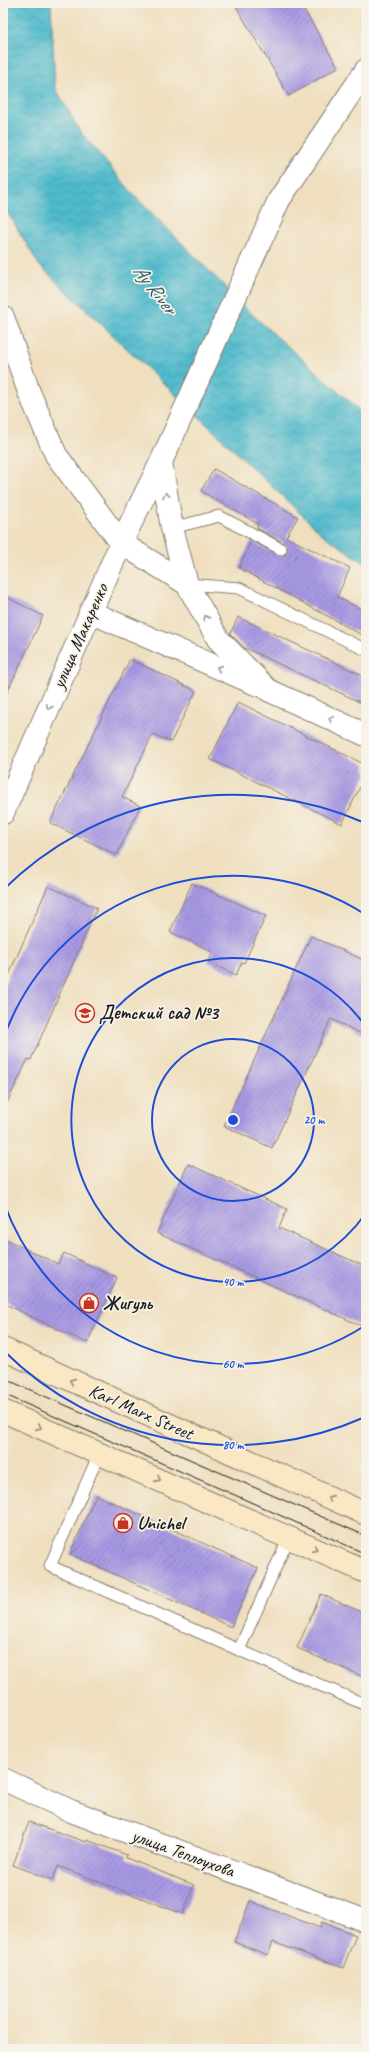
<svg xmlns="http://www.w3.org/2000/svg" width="369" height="2052" viewBox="0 0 369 2052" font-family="Caveat,sans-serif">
  <defs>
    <pattern id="water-waves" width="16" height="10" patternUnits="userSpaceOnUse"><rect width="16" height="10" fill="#4fbacc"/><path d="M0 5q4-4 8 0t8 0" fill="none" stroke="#449faf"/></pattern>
    <pattern id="building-hatch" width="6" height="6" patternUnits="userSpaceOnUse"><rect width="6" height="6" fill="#a798e4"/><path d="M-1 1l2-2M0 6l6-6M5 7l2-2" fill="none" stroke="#877bb8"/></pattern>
  </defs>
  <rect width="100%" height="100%" fill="#f7f3e8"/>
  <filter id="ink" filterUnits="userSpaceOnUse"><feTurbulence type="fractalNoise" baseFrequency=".025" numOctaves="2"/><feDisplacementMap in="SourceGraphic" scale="8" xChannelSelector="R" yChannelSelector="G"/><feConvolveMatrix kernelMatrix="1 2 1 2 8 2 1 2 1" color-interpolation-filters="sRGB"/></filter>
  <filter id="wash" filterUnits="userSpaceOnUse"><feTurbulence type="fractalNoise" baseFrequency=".012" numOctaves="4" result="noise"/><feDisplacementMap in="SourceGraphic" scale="16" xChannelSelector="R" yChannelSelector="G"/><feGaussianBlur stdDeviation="0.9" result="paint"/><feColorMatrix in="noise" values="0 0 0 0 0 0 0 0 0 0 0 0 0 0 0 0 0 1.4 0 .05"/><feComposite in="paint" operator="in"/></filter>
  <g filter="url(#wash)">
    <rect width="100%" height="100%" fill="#efdfbf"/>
    <!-- water -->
    <path fill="url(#water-waves)" stroke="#366b74" d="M3,3H51L55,87L79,130L136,197L256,318L366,416V564L323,535L39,265L3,205Z"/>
    <g id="blocks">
      <!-- building -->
      <path fill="url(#building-hatch)" d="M234,3H300L338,67L289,96Z
        M214,469L298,517L286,537L350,568L337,597L366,612V637L239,568L251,541L281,556L285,555L288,548L284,543L257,528L258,524L201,491Z
        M3,595L43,616L3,701Z
        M238,617L366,677V705L245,648L230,634Z
        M130,659L196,691L171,742L153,734L122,797L140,806L117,855L50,823Z
        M238,702L366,765V775L342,824L210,759Z
        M192,883L266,916L244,963L242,962L236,975L208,962L213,952L170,932Z
        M48,886L97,908L31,1060L28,1059L3,1111V988Z
        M311,936L366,961V1036L331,1019L272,1148L224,1126Z
        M188,1164L287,1209L279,1228L366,1267V1328L157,1233Z
        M3,1238L58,1264L64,1253L117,1278L87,1343L3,1303Z
        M96,1495L258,1568L231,1627L70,1554Z
        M321,1594L366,1614V1678L297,1648Z
        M29,1822L86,1842L87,1840L127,1855L126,1858L194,1885L183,1914L58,1866L53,1880L13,1865Z
        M250,1901L320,1928L322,1922L356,1935L343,1968L273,1942L268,1955L234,1942Z"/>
    </g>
  </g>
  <g filter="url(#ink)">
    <use href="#blocks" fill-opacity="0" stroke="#867e6e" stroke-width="1"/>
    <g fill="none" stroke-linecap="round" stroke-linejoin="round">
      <defs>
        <path id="service" d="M172,528L219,516L281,549
          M187,584L239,588L366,650
          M99,1454L50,1566L239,1650
          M289,1537L239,1650L366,1705"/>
        <path id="minor" d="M3,317L29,392L56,455L121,543L187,584
          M3,1779L71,1811L366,1921"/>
        <path id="tertiary" d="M161,462L172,528L187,584L218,639L268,690L366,735
          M90,612L258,685
          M3,813L121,543L161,462L279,200L366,70"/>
        <path id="secondary" d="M3,1349L366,1514
          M3,1411L366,1572"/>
      </defs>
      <!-- service casing -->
      <use href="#service" stroke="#867e6e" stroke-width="13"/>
      <!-- minor casing -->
      <use href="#minor" stroke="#867e6e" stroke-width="24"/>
      <!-- tertiary casing -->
      <use href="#tertiary" stroke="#867e6e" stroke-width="24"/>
      <!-- secondary casing -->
      <use href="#secondary" stroke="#867e6e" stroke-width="24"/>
      <!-- service -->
      <use href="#service" stroke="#fff" stroke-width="11"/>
      <!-- minor -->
      <use href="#minor" stroke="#fff" stroke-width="22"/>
      <!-- tertiary -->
      <use href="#tertiary" stroke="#fff" stroke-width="22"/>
      <!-- secondary -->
      <use href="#secondary" stroke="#fae7c3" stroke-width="22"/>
      <!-- tram -->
      <path stroke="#1c1c1c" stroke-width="1" d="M3,1378L366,1536
        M3,1394L237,1496L366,1554"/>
    </g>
    <!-- one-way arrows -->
    <defs><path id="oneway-chevron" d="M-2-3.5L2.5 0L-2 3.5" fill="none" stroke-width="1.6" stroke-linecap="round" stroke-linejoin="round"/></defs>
    <g stroke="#999">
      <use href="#oneway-chevron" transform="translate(166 495) rotate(-100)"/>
      <use href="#oneway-chevron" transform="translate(206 618) rotate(-120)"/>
      <use href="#oneway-chevron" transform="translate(219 668) rotate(-156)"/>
      <use href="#oneway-chevron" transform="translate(49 707) rotate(113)"/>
      <use href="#oneway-chevron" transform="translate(331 719) rotate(-155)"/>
    </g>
    <g stroke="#968c78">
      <use href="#oneway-chevron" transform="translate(72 1381) rotate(-156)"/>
      <use href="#oneway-chevron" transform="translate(39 1427) rotate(24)"/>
      <use href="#oneway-chevron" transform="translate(158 1479) rotate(24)"/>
      <use href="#oneway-chevron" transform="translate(330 1498) rotate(-156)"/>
      <use href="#oneway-chevron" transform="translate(315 1549) rotate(24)"/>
    </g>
  </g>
  <!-- distance rings -->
  <g fill="none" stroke="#1d4ed8" stroke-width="2">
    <circle cx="233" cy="1120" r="81"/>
    <path d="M366 1213A162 162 0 1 1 366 1027"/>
    <path d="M366 1325A244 244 0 0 1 4 1203M4 1037A244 244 0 0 1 366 915"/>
    <path d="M365 1417A325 325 0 0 1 3 1350M3 890A325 325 0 0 1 365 823"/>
  </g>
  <!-- icons -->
  <defs>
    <symbol id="school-ring" viewBox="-11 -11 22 22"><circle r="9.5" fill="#f7f3e8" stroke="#c8321e" stroke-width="1.5"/><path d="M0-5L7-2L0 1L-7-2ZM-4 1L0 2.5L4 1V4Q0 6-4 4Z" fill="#c8321e"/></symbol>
    <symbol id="shop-ring" viewBox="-11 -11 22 22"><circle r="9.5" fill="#f7f3e8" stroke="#c8321e" stroke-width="1.5"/><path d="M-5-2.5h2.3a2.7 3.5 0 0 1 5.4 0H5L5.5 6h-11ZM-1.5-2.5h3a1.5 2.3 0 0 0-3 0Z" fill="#c8321e"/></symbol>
  </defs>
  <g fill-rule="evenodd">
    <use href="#school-ring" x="74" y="1002" width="22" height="22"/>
    <use href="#shop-ring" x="78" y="1292" width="22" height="22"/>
    <use href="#shop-ring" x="112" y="1512" width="22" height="22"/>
  </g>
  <g text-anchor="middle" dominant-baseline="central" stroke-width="3.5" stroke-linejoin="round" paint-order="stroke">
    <!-- street labels -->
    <g font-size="19" fill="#1c1c1c" stroke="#f7f3e8">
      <text transform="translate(80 636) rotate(-66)">улица Макаренко</text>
      <text transform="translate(141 1412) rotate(24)">Karl Marx Street</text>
      <text transform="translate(183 1853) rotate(20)">улица Теплоухова</text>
    </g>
    <!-- poi labels -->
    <g font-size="19" font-weight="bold" fill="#1c1c1c" stroke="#f7f3e8" text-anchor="start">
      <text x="99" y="1013">Детский сад №3</text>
      <text x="103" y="1303">Жигуль</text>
      <text x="137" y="1523">Unichel</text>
    </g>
    <!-- water labels -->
    <g font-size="20" font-style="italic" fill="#305b62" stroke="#f7f3e8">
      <text transform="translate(155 289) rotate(52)">Ay River</text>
    </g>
  </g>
  <circle cx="233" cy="1120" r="6" fill="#1d4ed8" stroke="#f7f3e8" stroke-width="2"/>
  <g font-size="12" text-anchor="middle" font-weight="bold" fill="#1d4ed8" stroke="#f7f3e8" stroke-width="3.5" stroke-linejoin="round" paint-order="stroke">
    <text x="314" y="1124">20 m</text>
    <text x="233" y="1286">40 m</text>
    <text x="233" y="1368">60 m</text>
    <text x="233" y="1449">80 m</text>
  </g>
  <!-- margin -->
  <rect width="369" height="2052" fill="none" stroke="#f7f3e8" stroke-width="16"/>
</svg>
